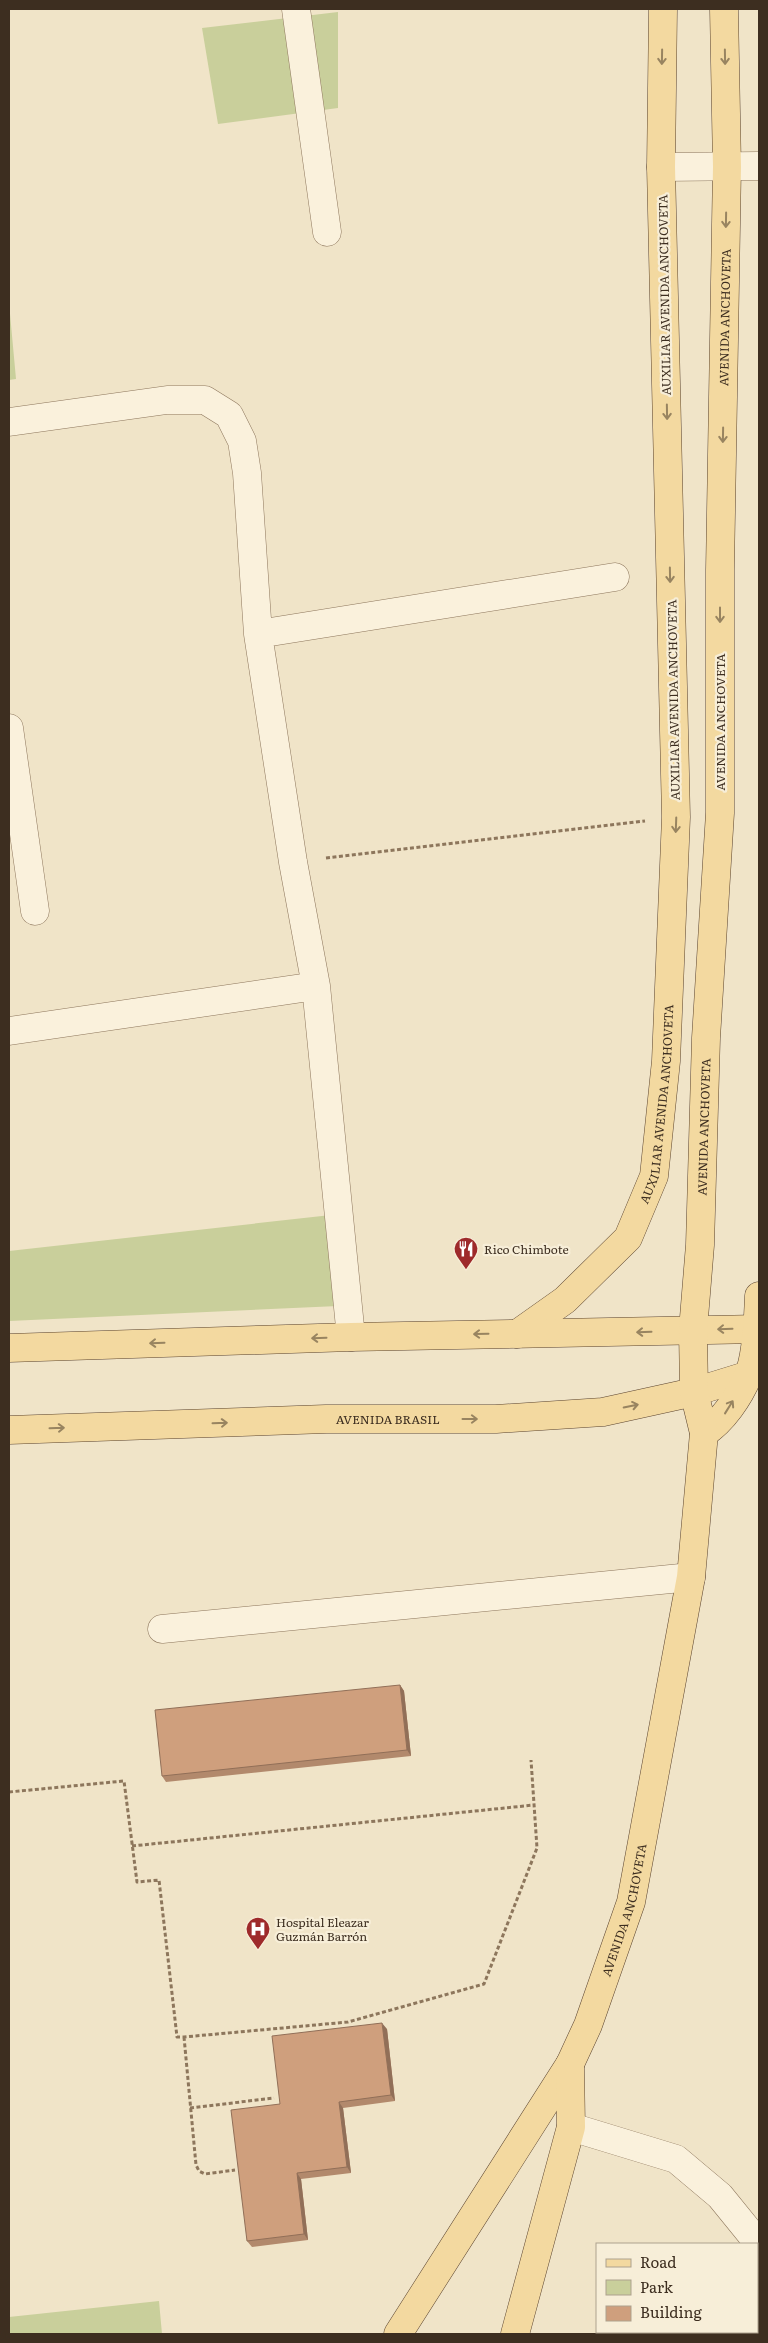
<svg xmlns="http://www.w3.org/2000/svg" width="768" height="2343" viewBox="0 0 768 2343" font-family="Literata,serif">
  <rect width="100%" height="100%" fill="#f0e4c8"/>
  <!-- green -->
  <path fill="#c9cf9b" d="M338,12V108L218,124L202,28Z
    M9,303L16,379L9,380Z
    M331,1215L338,1306L9,1321V1251Z
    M159,2301L162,2334H9V2317Z"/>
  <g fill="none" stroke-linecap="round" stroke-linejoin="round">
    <defs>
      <path id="minor" d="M296,9L327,232
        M661,167L759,166
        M9,422L167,400H205L229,415L242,441L247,473L258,634L293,862L316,986L351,1337
        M258,634L615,577
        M9,728L35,911
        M9,1031L316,986
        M162,1629L691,1577
        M571,2127L676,2159L720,2196L759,2244"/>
      <g id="major">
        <path id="s1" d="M517,1334L565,1300L628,1238L654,1176L666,1061L676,817L661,167L663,9"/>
        <path d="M9,1348L351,1337L759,1329"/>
        <path id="s2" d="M9,1430L326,1419H496L603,1412L694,1392L749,1375L759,1368"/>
        <path d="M704,1433C723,1421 739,1397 748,1376C757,1357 758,1318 759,1296"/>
        <path id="s3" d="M398,2334L570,2064L588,2025L631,1902L691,1577L704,1433L694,1392L693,1330L700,1245L706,1038L720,813V570L727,167L724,9"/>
        <path d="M515,2334L571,2127L570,2064"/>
      </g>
    </defs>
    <!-- minor casing -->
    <use href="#minor" stroke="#8d765c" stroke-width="29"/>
    <!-- major casing -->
    <use href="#major" stroke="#5b4430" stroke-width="29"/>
    <!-- path -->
    <path stroke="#8d765c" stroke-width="3" stroke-dasharray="4 2.5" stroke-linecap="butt" d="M326,858L645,821
      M9,1792L124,1781L137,1882L159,1880L177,2037H184L348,2022L484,1984L537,1848L531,1760
      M132,1846L534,1805
      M184,2037L196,2165L199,2171L205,2174L235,2170
      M190,2108L274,2098"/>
    <!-- minor -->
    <use href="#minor" stroke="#faf1dc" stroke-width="28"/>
    <!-- major -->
    <use href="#major" stroke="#f3d9a0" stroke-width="28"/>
  </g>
  <!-- wall -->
  <path fill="#b2896c" d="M400,1685L404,1691L411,1756L166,1782L162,1776Z
    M387,2029L395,2101L343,2108L351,2173L301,2179L308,2240L252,2247L247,2241L280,2104Z"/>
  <!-- shaded-wall -->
  <path fill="#916f58" d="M400,1685L404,1691L411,1756L407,1750Z
    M382,2023L387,2029L395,2101L391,2095Z
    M339,2102L343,2108L351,2173L347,2167Z
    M297,2173L301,2179L308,2240L304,2234Z"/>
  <!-- building -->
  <path fill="#cf9f7d" stroke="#916f58" d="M400,1685L407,1750L162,1776L155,1710Z
    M382,2023L391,2095L339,2102L347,2167L297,2173L304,2234L247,2241L231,2110L280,2104L272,2036Z"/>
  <!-- one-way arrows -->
  <defs><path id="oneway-shaft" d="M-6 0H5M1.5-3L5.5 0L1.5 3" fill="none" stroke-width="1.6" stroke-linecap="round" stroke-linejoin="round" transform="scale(1.25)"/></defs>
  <g stroke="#988460">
    <use href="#oneway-shaft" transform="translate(662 57) rotate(91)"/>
    <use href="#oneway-shaft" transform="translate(725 57) rotate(89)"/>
    <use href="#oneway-shaft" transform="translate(726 220) rotate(91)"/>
    <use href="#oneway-shaft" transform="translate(667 412) rotate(89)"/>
    <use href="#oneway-shaft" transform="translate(723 435) rotate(91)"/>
    <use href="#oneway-shaft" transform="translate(670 575) rotate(89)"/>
    <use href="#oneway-shaft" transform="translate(720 615) rotate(90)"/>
    <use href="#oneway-shaft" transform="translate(676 825) rotate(92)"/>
    <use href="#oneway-shaft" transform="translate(725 1329) rotate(178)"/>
    <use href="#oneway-shaft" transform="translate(644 1332) rotate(178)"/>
    <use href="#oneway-shaft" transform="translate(481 1334) rotate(179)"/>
    <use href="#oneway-shaft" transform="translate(319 1338) rotate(178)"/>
    <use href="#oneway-shaft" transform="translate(157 1343) rotate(178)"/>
    <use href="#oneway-shaft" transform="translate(631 1406) rotate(-12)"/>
    <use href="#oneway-shaft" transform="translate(729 1407) rotate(-58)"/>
    <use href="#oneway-shaft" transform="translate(470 1419)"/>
    <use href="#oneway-shaft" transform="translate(220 1423) rotate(-2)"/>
    <use href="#oneway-shaft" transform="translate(57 1428) rotate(-2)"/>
  </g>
  <!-- icons -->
  <defs>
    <symbol id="restaurant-pin" viewBox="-11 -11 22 30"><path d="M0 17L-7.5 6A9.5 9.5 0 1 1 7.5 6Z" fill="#9e2a2b" stroke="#f7eed8"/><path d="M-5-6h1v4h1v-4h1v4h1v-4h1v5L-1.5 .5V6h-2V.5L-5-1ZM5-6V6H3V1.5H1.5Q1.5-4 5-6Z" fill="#fff"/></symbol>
    <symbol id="hospital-pin" viewBox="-11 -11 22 30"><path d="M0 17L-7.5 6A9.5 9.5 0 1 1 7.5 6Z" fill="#9e2a2b" stroke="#f7eed8"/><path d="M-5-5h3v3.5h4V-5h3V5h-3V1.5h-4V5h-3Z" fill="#fff"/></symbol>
  </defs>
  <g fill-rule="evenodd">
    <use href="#restaurant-pin" x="452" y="1235" width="28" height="38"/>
    <use href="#hospital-pin" x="244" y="1915" width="28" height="38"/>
  </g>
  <g text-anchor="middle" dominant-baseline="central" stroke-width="4.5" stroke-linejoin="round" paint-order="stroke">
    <!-- street labels -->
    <g font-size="12" fill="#3d2e20" stroke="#f7eed8">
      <text transform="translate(664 295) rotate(-91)">AUXILIAR AVENIDA ANCHOVETA</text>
      <text stroke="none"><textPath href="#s3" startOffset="2086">AVENIDA ANCHOVETA</textPath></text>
      <text transform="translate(673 700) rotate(-91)">AUXILIAR AVENIDA ANCHOVETA</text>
      <text transform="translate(720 722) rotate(-90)">AVENIDA ANCHOVETA</text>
      <text stroke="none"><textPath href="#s1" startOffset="286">AUXILIAR AVENIDA ANCHOVETA</textPath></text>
      <text stroke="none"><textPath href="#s3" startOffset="1276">AVENIDA ANCHOVETA</textPath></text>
      <text stroke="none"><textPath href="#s2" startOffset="379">AVENIDA BRASIL</textPath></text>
      <text stroke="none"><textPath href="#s3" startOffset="484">AVENIDA ANCHOVETA</textPath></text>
    </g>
    <!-- poi labels -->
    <g font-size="12" fill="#3d2e20" stroke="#f7eed8" text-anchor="start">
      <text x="484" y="1249">Rico Chimbote</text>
      <text x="276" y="1922">Hospital Eleazar<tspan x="276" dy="14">Guzmán Barrón</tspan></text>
    </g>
  </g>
  <!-- border -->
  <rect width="768" height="2343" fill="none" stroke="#3d2e20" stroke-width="20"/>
  <!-- legend -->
  <rect x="596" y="2243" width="162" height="90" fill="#f7eed8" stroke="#ada18e"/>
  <rect x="606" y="2259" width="25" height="8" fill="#f3d9a0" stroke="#ada18e"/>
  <text x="640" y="2268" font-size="15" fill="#3d2e20">Road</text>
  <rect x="606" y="2280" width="25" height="15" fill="#c9cf9b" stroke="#ada18e"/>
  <text x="640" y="2293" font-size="15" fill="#3d2e20">Park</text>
  <rect x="606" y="2306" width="25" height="15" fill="#cf9f7d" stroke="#ada18e"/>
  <text x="640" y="2318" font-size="15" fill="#3d2e20">Building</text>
</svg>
